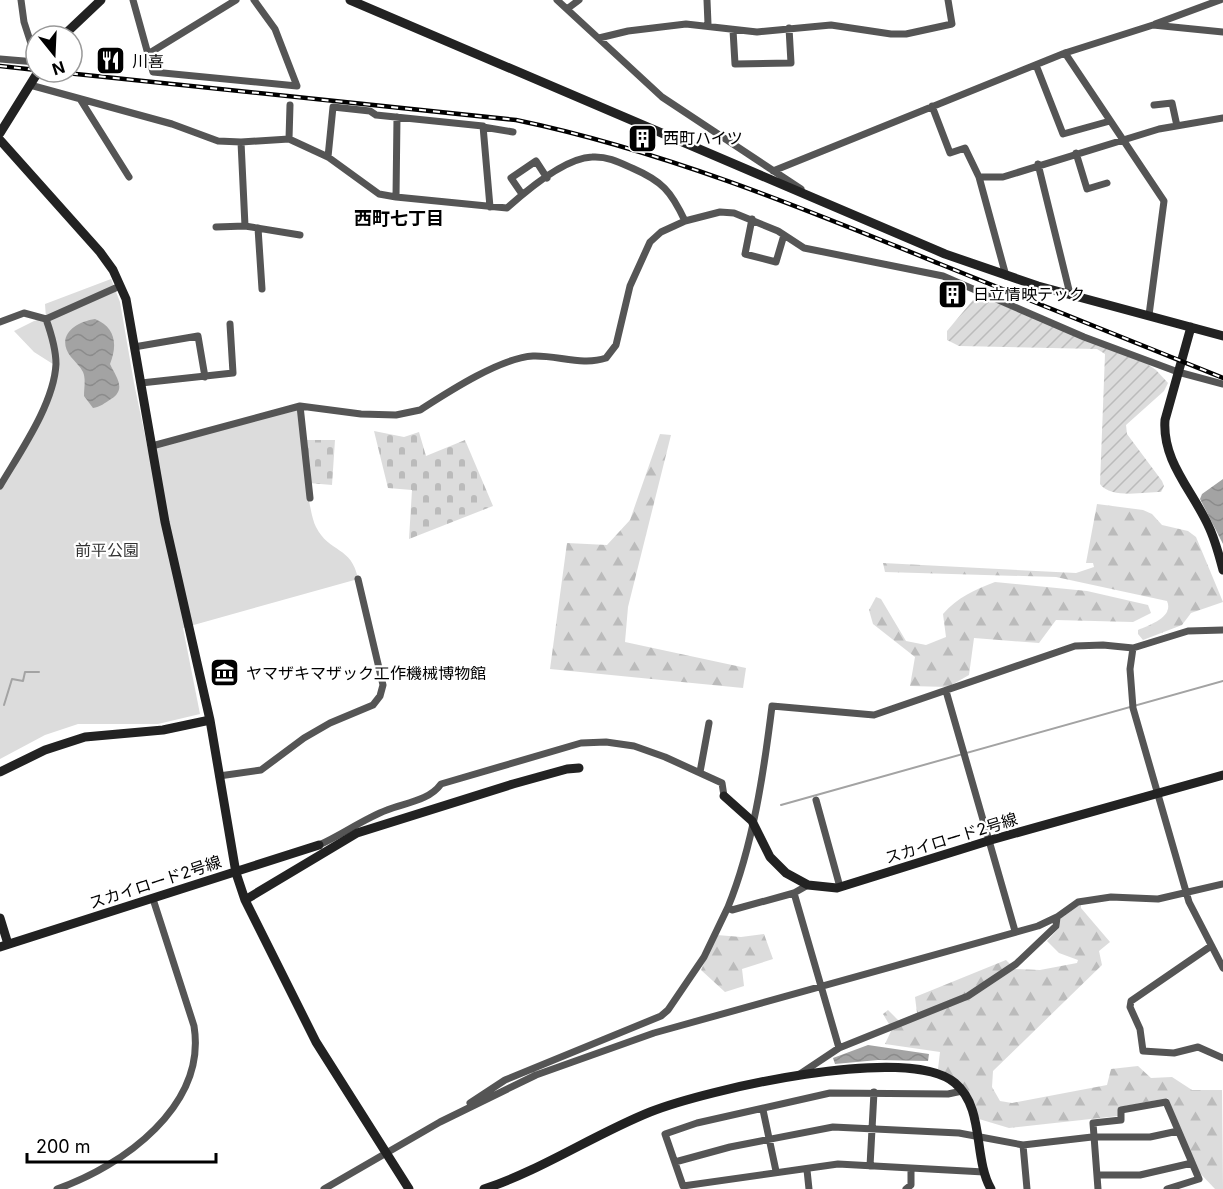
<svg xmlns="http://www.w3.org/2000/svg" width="1223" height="1189" viewBox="0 0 1223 1189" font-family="Inter,'Noto Sans JP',sans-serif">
  <defs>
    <pattern id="forest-firs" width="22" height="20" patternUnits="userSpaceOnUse" patternTransform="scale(1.5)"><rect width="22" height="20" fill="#dcdcdc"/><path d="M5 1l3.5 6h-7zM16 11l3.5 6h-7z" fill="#bbb"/></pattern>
    <pattern id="cemetery-stones" width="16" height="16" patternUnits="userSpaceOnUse" patternTransform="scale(1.5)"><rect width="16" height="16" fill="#dcdcdc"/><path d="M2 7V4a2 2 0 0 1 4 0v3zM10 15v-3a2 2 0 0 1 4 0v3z" fill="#bbb"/></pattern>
    <pattern id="garden-furrows" width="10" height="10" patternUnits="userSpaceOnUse" patternTransform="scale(1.5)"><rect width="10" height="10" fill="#dcdcdc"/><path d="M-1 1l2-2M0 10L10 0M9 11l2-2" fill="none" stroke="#bbb"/></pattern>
    <pattern id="water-waves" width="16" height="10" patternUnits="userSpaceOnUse" patternTransform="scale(1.5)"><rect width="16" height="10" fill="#a3a3a3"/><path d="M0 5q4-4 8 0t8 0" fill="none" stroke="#8b8b8b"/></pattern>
  </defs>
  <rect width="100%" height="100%" fill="#fff"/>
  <!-- forest -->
  <path fill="url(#forest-firs)" d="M660,434L671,435L628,607L625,642L746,668L743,688L550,669L567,543L607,545L630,520Z
    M1097,504L1143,510L1152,514L1162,525L1188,531L1196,537L1223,602L1191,613L1182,625L1143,640L1138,634V630C1150,625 1174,617 1167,601L1056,577L885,572L883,563L1076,573L1094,567L1093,563H1086Z
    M995,582L1087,591L1148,605L1151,613L1133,622L1056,620L1039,643L974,638L969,675L948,687L910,686L915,657L873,624L869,610L876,597L881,599L906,641L926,645L946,637L943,614C958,597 974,590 995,582Z
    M1081,904V908L1110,942L1099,951L1102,965L993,1071L992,1087L1000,1101L1012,1103L1107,1085L1111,1069L1138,1066L1151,1078L1172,1077L1192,1090H1222L1223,1189H1215L1198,1171L1168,1098L1119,1107L1118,1116L1009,1128L979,1119C970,1092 966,1081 938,1069L940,1052L885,1044L892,1029L883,1014L888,1010L899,1021L917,1013L915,997L1006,960L1015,969L1040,970L1077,963L1078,960L1059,953L1047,941L1060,927V919Z
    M764,934L773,959L742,969L744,986L725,992L701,970L717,935L741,937Z"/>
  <!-- cemetery -->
  <path fill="url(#cemetery-stones)" d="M374,431L404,437L419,432L426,456L465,440L493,506L409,539L412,490L388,488Z
    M307,440H335L332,485L309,483Z"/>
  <!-- park -->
  <path fill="#dcdcdc" d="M111,279L120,302L134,383L148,450L300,406C303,432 306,508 316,527C329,553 352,546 358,579L183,628L200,714L158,724H78L45,735L0,759V486L45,404L56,366L34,352L14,331L34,321L46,318L45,304Z"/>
  <!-- garden -->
  <path fill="url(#garden-furrows)" d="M984,298L1143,361L1156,370L1168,383L1164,391L1126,425L1127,434L1162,481L1164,486L1161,492C1144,492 1111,499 1100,484L1105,354L1097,349L959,346L947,340V331L973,300L976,301Z"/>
  <!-- water -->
  <path fill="url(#water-waves)" d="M95,319C115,327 118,344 110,364C116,377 127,389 111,399C105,403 100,407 93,408L84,396C84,388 86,379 83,372C80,366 75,362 71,357C55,336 75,322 95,319Z
    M1223,479V544L1200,499L1202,494Z
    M868,1045L929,1054L928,1061L878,1060L835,1064L833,1058Z"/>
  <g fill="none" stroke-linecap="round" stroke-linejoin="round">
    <!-- stream -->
    <path stroke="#a3a3a3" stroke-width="2" d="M4,705L12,679L23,681L25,672H39
      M781,805L1223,681"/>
    <!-- street -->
    <path stroke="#555" stroke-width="7" d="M21,0L24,22L36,59
      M133,0L153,72L297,86L275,29L254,0
      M557,0L662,97L801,189
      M707,0L708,24
      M567,9L579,0
      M1155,24L1220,0
      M733,30L735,64L791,63L789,28
      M599,38L628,31L686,24L757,32L831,25L891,34H906L952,24L948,0
      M1065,53L1164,201L1149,315
      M148,54L236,0
      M0,59L36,62
      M1036,65L1063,134L1110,121
      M30,85L172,124L218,141L241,142L289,139L328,157L379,194L396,197L507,208C527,190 565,158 592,157C607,156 619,162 632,168C662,181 671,191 685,221
      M80,99L129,177
      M1154,105L1172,103L1177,126
      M932,106L950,153L965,148L979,177L1006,276
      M483,127L513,132
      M289,139L290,105
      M241,142L245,226
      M1076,153L1087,189L1107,183
      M328,157L333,107L370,111L376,115L483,126L490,207
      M1038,164L1070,294
      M773,171L1065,53L1153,25L1223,32
      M979,177H1003L1159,129L1223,118
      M522,194L511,178L536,161L547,178
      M396,197L397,117
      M752,219L745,254L776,262L784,235
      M216,227L245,226L300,235
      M258,228L262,289
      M0,322L24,313L46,319L120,286
      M134,347L198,336L205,377
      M141,383L233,373L230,324
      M300,406L310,498
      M152,446L300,406L361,414L396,415L420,410C448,392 500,358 533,356C557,355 583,366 606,358L616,345L630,286L650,242L661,232L685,221L720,212L734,213L778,231L804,248L943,276L1084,337L1178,372L1223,384
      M0,486C20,452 54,404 56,364C56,348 51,333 46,319
      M1133,648L1130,669L1133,708L1189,902L1223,968
      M946,691L1015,931
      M700,772L709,723
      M219,776L261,770L304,738L330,723L373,705L380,696L383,685L358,579
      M816,800L840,887
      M319,845C342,835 363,819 387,810C404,803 429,801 441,784L581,743L606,742L634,746L665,757L722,783L724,796
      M808,885L794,893L732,910L728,907C753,846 764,771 772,706L874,715L1075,646L1103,645L1133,648L1188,631L1223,630
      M794,893L839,1048
      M1211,946L1131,1001L1130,1007L1140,1029L1143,1051L1174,1053L1198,1047L1223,1058
      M800,1074L839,1048L968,996L1016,964L1056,926L1057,917
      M962,1091L948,1094L830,1093L697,1123L665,1134L683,1186L838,1164L984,1172
      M470,1103L505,1080L661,1016L668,1010L704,957L728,907
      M763,1110L776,1171
      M1023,1145L1027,1189
      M675,1162L730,1147L833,1127L959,1133L1023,1145L1092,1137H1150L1178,1131
      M870,1166L874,1092
      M807,1170L809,1189
      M1098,1175H1140L1192,1163
      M57,1189C123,1166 207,1106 194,1026L153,899
      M324,1189L440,1122L536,1075L654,1033L1038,926L1057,917L1078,902L1111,897L1158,899L1223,884
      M906,1189L911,1185V1169
      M1098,1189L1093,1123L1121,1120V1110L1166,1102L1199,1179L1167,1189"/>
    <!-- secondary -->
    <path stroke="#222" stroke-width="9" d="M350,0L945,254L1038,286L1223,336
      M63,36L101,0
      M0,133L38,72
      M0,140L100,252L113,270L126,299L165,522L210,720L236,873L245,900L316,1042L409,1189
      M1191,327L1165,420C1162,461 1192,490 1208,525C1215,539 1219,555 1223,570
      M0,772L45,750L85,737L163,730L210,720
      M724,796L752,821L770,857L786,873L808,885L837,888L991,840L1223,775
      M245,900L357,833L513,784L567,769L579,768
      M0,918L8,944
      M0,947L319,845
      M484,1189C542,1170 593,1135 650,1112C705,1090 908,1043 955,1083C985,1108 973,1158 991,1189"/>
    <defs>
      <path id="rail" d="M0,66L36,70
        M57,72L516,120C665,151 805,209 945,266C1037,304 1131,340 1223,378"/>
    </defs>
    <!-- rail casing -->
    <use href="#rail" stroke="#000" stroke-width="4.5"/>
    <!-- rail -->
    <use href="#rail" stroke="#fff" stroke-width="2" stroke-dasharray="7" stroke-linecap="butt"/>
  </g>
  <!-- icons -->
  <defs>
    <symbol id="restaurant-square" viewBox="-11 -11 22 22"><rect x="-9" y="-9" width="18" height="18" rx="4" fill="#000" stroke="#fff"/><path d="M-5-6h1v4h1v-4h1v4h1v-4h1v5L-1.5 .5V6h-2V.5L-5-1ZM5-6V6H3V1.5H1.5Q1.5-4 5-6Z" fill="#fff"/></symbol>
    <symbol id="building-square" viewBox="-11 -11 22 22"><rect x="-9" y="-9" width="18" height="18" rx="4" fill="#000" stroke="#fff"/><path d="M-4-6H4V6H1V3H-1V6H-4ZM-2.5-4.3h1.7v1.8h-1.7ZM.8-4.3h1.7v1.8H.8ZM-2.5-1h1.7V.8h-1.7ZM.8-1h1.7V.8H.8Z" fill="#fff"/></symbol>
    <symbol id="museum-square" viewBox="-11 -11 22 22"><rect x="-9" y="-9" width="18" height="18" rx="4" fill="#000" stroke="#fff"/><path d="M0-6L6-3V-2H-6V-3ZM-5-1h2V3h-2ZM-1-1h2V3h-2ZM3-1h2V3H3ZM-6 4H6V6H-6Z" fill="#fff"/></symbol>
  </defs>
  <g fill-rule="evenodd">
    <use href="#restaurant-square" x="94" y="44" width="33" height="33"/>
    <use href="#building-square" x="626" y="122" width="33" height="33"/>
    <use href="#building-square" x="936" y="278" width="33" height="33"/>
    <use href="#museum-square" x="208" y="656" width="33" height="33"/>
  </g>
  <g text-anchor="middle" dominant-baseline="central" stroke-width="4.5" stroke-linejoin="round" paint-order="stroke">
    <!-- poi labels -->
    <g font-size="16" fill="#000" stroke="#fff" text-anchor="start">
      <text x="132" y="61">川喜</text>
      <text x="663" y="138">西町ハイツ</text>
      <text x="973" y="294">日立情映テック</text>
      <text x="246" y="673">ヤマザキマザック工作機械博物館</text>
    </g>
    <!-- park labels -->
    <g font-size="16" fill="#333" stroke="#fff">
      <text x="107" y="550">前平公園</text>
    </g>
    <!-- street labels -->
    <g font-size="16" fill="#000" stroke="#fff">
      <text transform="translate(951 838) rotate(-17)">スカイロード2号線</text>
      <text transform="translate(155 882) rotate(-18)">スカイロード2号線</text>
    </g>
    <!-- neighbourhood labels -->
    <g font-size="18" font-weight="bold" fill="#000" stroke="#fff">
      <text x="399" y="218">西町七丁目</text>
    </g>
  </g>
  <!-- north arrow -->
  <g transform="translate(54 54) rotate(162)"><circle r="28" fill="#ffffff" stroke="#999999" stroke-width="1.5"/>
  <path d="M0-4.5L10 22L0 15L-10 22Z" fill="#000000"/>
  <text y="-9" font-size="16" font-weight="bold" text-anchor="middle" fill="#000000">N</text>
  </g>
  <!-- scale -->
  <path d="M27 1153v9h189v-9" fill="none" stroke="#000000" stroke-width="3"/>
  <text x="36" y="1153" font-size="18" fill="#000000" stroke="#ffffff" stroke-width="4.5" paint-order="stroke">200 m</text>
</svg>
